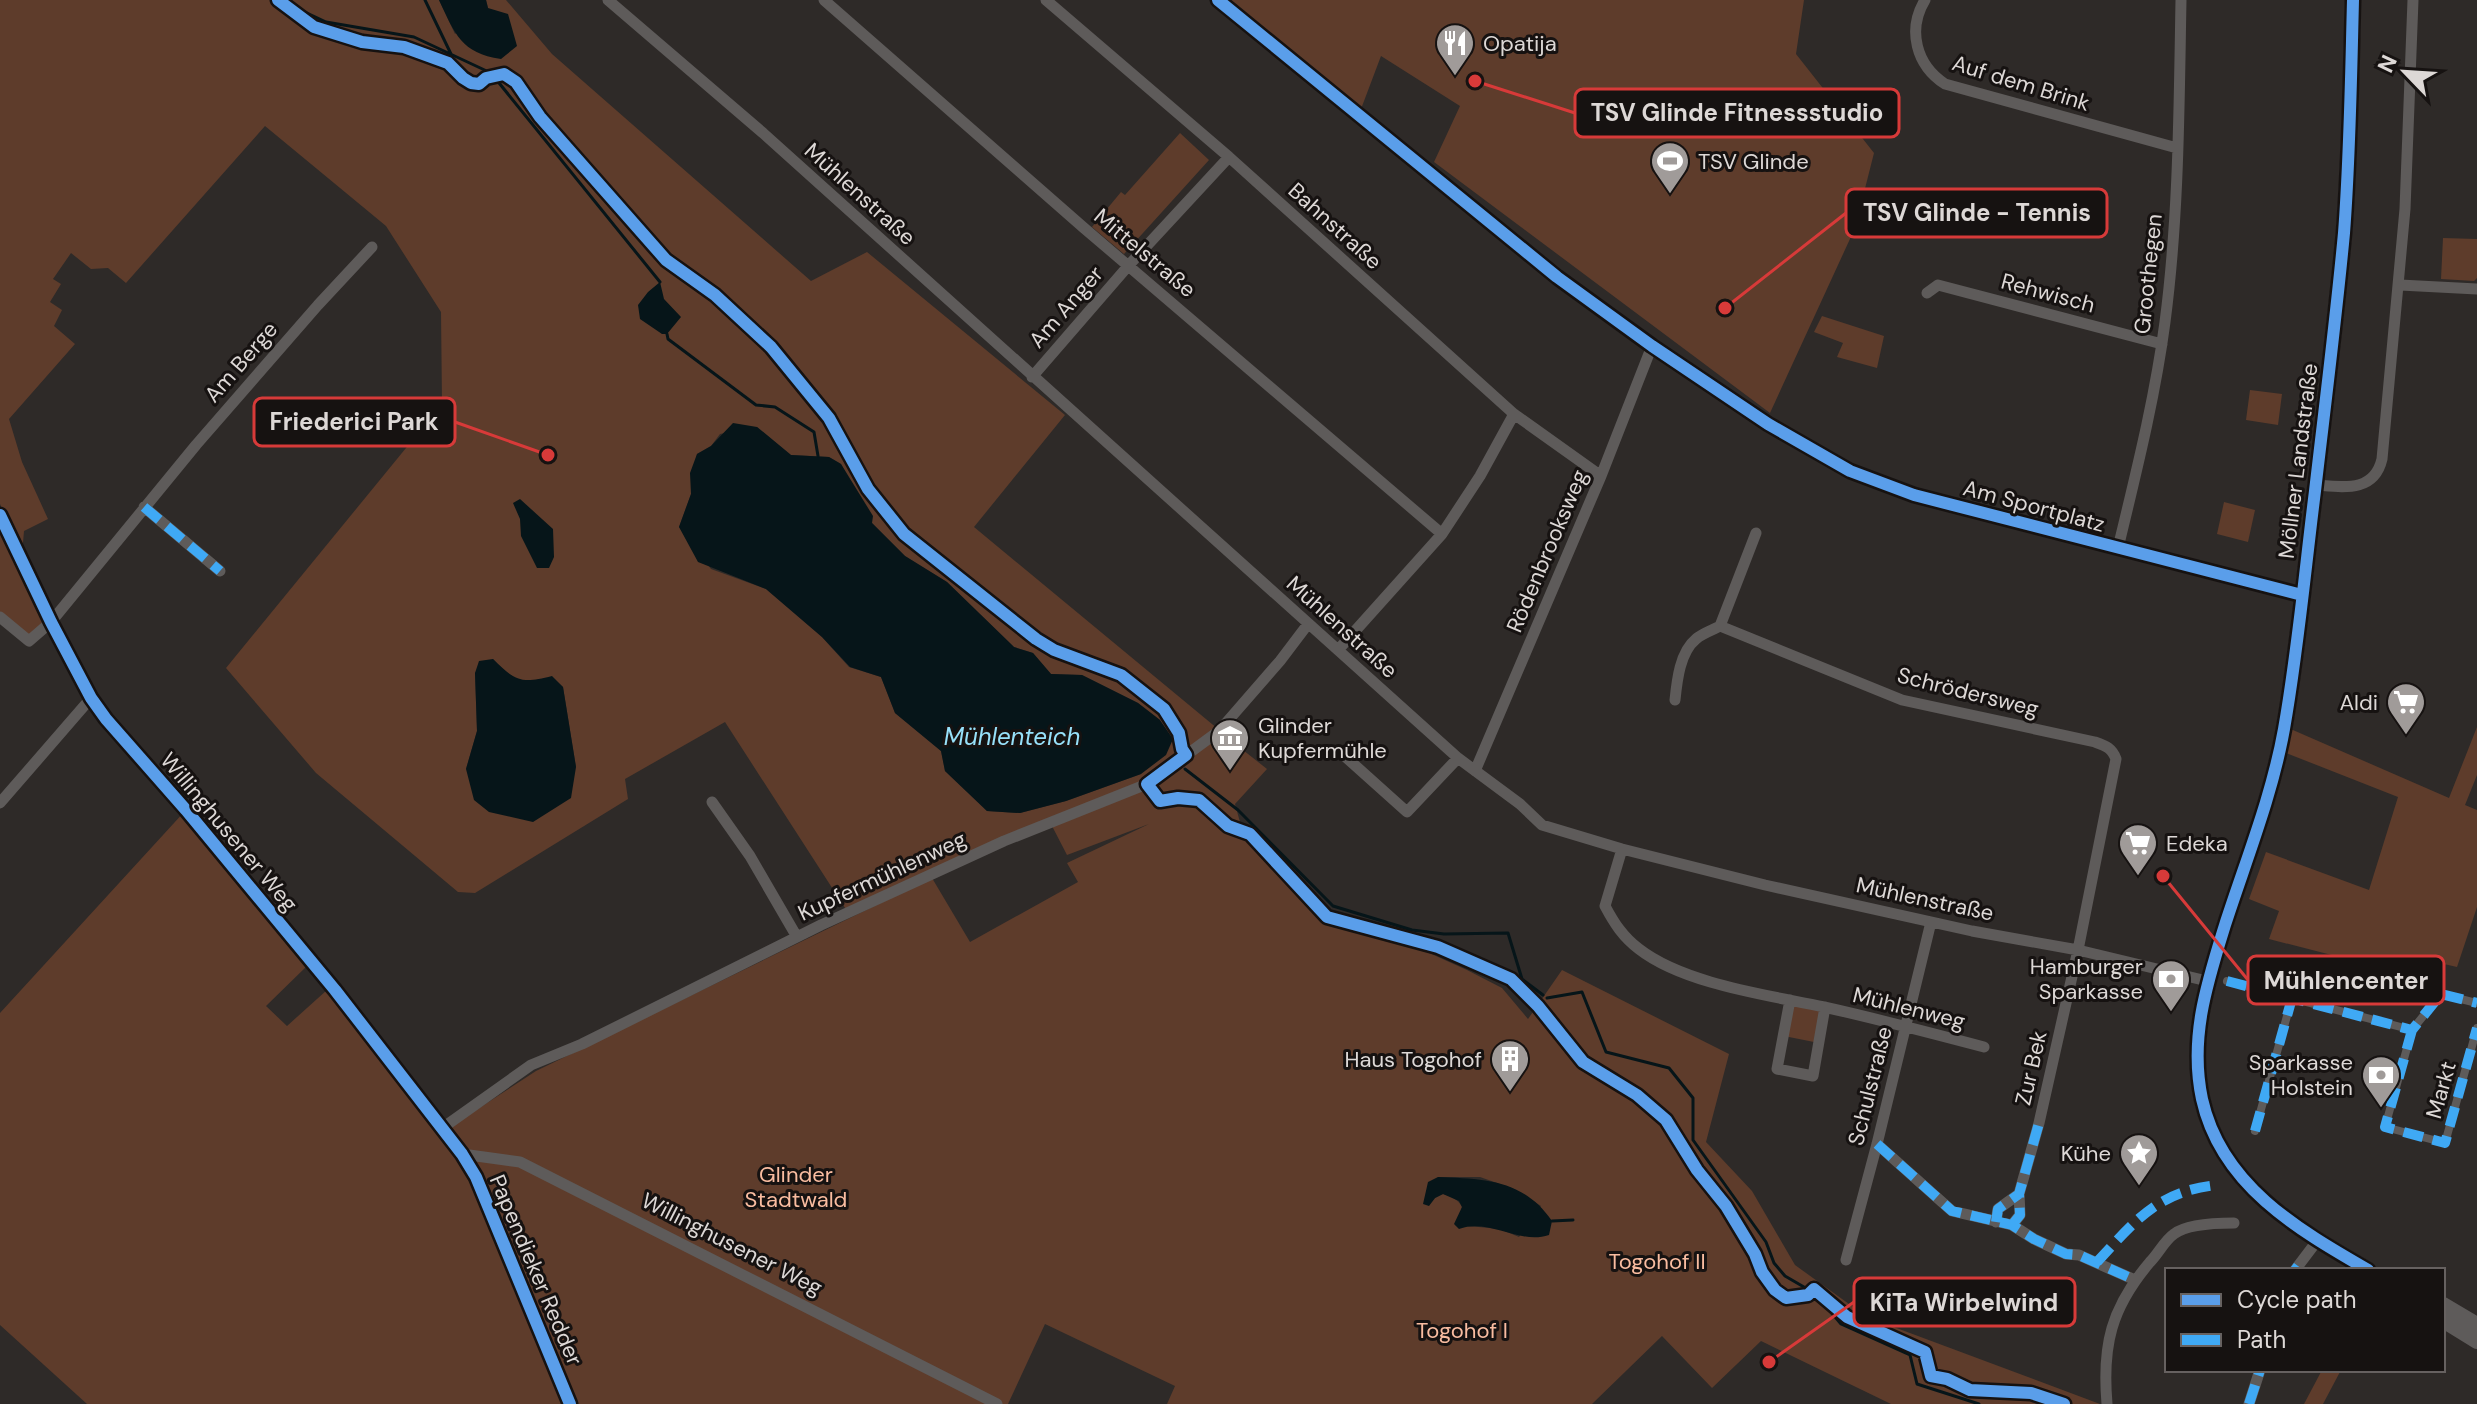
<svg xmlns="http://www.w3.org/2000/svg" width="2477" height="1404" viewBox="0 0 2477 1404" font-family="'DM Sans',sans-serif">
  <rect width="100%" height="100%" fill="#2e2a28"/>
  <!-- green -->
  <path fill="#5e3c2b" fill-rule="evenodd" d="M0,0H439L455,34L488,8L486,0H506L552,54L811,281L867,252L1065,415L974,527L1218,729L1145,782L847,911L725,722L625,779L628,799L475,893L458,892L316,773L226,668L442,404L441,312L386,226L265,126L126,283L108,268L91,269L71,253L53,279L61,284L50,302L62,310L54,326L75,344L9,419L22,462L48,519L24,531L22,554L0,504ZM757,427L791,455L829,457L841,464L872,523L905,556L947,582L1014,647L1033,653L1051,674L1082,675L1138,703L1160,720L1141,774L1066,801L1020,813L987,811L945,771L941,751L895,713L881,677L849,667L822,637L766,589L711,569L679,527L691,494L697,454L711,446L720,434ZM493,659C515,682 521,684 552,677L563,687L576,767L466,769L477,731L475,673Z
    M1226,0H1804L1796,54L1874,153L1855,228L1770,413L1434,162L1460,106L1381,56L1361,109Z
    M1180,133L1209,160L1124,254L1092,227L1121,192L1125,195Z
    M2443,238L2477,239V278L2474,281L2441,279Z
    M1822,316L1884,336L1877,368L1837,357L1843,343L1814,332Z
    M2250,390L2282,394L2278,425L2246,420Z
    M2224,502L2255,510L2248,542L2217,534Z
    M0,525L48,625L29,641L0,617Z
    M2286,727L2449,798L2477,727V775L2465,805L2477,810V907L2457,967L2422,959L2413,976L2269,939L2279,911L2249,899L2266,852L2369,890L2398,797L2281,751Z
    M1219,731L1267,769L1235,804L1243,833L1324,920L1416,947L1467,970L1502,988L1528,1019L1562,970L1729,1054L1706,1142L1752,1191L1795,1265L1867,1317L2100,1404H1891L1761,1341L1712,1388L1662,1336L1592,1404H1167L1175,1386L1045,1324L1008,1404H87L0,1325V1013L185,811L308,965L266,1006L287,1026L327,990L447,1129L536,1071L932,878L970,942L1078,882L1067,863L1149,824L1067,855L1052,826L1147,784ZM1438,1177H1480L1514,1189L1541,1206L1519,1237L1500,1229L1468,1226L1460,1215L1462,1207C1458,1199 1452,1197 1443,1194L1435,1198L1429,1205Z
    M1790,1000L1825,1007L1819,1043L1784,1036Z
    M2322,1370H2341L2323,1404H2304Z"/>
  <!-- water -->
  <path fill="#061519" d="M439,0H486L488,8L508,14L517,46L501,59C461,53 455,34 439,0Z
    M660,282L664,299L681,317L667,334H662L640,319L638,305L648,292Z
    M733,423L757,427L791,455L829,457L841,464L873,516L872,523L905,556L947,582L1014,647L1033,653L1051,674L1082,675L1138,703L1160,720L1173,739L1166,755L1141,774L1066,801L1020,813L987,811L945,771L941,751L895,713L881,677L850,667L822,637L766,589L698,562L679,527L691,494L690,473L697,454L711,446Z
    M520,499L553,529L554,557L549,568H537L521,536L520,519L513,503Z
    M493,659C515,681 521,684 552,676L563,687L576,767L571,798L533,822L489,812L474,800L466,769L477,731L475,673L479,661Z
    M1438,1177C1484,1179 1523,1179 1552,1221L1549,1235C1519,1245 1490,1218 1459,1229L1454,1224L1462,1207L1459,1201L1443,1194L1435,1198L1429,1206L1423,1204L1428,1182Z"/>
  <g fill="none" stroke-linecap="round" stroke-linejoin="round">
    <!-- stream -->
    <path stroke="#061519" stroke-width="3" d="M287,0L292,6L326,22L414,37L491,73L660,282
      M425,0L451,54
      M667,334L668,339L756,405L775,407L814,432L818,456
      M1185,769L1238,810L1333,906L1412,930L1444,934L1508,933L1522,979L1543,995
      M1547,998L1582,992L1606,1052L1669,1068L1693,1098V1140L1766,1242L1774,1263L1785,1276L1816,1294L1841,1324L1910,1355L1917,1384L1979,1404
      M1552,1221L1573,1220"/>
    <!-- pedestrian -->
    <path stroke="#5e5b5a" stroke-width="8" d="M2227,981L2412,1030L2441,994L2477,1003
      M2412,1030L2385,1127L2445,1143L2477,1028
      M2255,1131L2292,998"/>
    <!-- minor -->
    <path stroke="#5e5b5a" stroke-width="11" d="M608,0L763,133L1458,758L1520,804L1542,825L1622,849L1765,885L1972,931L2078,950L2207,981
      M824,0L1084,228L1442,534
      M1046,0L1229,157L1514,414L1601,476
      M1218,0L1557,277L1652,346L1768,424L1850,471L1914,495L2302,595
      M1925,0C1907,30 1916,65 1945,84L2177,148
      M2400,285L2477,289
      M1927,293L1938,285L2162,344
      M1032,377L1129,265L1229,157
      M2315,485C2343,487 2374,493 2382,459L2405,209L2413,0
      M144,507L220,571
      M1756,533L1720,626L1902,700L2095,742C2106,746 2112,748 2116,759L2078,950L2039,1123L2019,1194L1998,1209L1996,1222
      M2118,548C2136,473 2155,398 2165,322C2179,215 2179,107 2181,0
      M0,617L29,641L51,622L196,445L318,305L372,247
      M1338,650L1442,534L1480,476L1514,414
      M1675,700C1677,680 1680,652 1696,639C1703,633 1713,630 1720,626
      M1339,751L1407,812L1458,758
      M1475,771L1601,476L1652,346
      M712,802L750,856L797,937
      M0,803L91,698
      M1622,849L1605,906C1614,923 1623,937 1639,949C1684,984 1768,995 1824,1007C1878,1019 1931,1033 1984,1047
      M1790,1000L1777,1069L1813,1076L1825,1007
      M441,1129L531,1065L582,1044L821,925L1004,841L1147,784L1219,731L1280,661L1308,624
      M1877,1144L1952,1211L2012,1225L2034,1239L2066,1254L2079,1255L2135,1280
      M462,1154L520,1162L997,1404
      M2012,1225L2020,1215L2019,1194
      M1846,1260L1877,1144L1931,922
      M2295,1270L2317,1241
      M2107,1404C2102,1345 2111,1308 2150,1262C2158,1254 2165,1240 2174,1234C2187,1224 2218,1223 2234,1223
      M2249,1404L2260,1370"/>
    <!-- tertiary -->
    <path stroke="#5e5b5a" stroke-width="14" d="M0,515L51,622L91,698L106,719L186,810L335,990L462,1154L476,1177L570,1404"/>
    <!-- secondary -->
    <path stroke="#5e5b5a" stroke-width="16" d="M2353,0C2351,77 2350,155 2344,233C2336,319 2325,405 2315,491C2305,570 2298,650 2284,729C2272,796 2246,860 2225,925C2207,983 2189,1038 2202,1099C2221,1185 2297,1229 2368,1270
      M2443,1305L2477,1325
      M2443,1320L2477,1341"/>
    <!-- quiet -->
    <path stroke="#3fa9f5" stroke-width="10" stroke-dasharray="20 10" stroke-linecap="butt" d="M144,507L220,571
      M2227,981L2412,1030L2441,994L2477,1003
      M2412,1030L2385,1127L2445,1143L2477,1028
      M2255,1131L2292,998
      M1877,1144L1952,1211L2012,1225L2034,1239L2066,1254L2079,1255L2135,1280
      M1996,1222L1998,1209L2019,1194L2039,1123
      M2012,1225L2020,1215L2019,1194
      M2097,1262C2135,1221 2158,1191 2217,1185
      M2295,1270L2298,1266
      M2249,1404L2260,1370"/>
    <defs>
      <path id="cycleway" d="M278,0L314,27L362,42L404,47L448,63L463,78L471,83L479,84L486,78L504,74L516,82L540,117L666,260L715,295L771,347L829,418L868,489L904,534L1036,639L1054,650L1121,675L1164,709L1179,733L1182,749L1186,755L1147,784L1160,801L1178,798L1199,800L1228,826L1250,834L1327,917L1438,947L1511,979L1538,1006L1583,1062L1637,1095L1666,1120L1697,1170L1726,1206L1755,1254L1762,1272L1775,1290L1786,1298L1808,1295L1814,1289L1847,1317L1925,1352L1931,1376L1947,1379L1970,1390L2031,1393L2064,1404
        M1218,0L1557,277L1652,346L1768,424L1850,471L1914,495L2302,595
        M2353,0C2351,77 2350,155 2344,233C2336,319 2325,405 2315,491C2305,570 2298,650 2284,729C2272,796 2246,860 2225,925C2207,983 2189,1038 2202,1099C2221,1185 2297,1229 2368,1270
        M0,515L51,622L91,698L106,719L186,810L335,990L462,1154L476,1177L570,1404"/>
    </defs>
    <!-- cycleway casing -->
    <use href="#cycleway" stroke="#161211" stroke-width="17"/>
    <!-- cycleway -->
    <use href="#cycleway" stroke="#5a9eea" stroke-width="12"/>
  </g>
  <!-- icons -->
  <defs>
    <symbol id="restaurant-pin" viewBox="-11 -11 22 30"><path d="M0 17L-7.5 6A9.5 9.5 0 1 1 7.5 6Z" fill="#a09b99" stroke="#161211"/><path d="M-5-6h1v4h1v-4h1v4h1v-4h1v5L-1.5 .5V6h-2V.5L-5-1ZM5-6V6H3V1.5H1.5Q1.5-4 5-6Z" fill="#fff"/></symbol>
    <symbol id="stadium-pin" viewBox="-11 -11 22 30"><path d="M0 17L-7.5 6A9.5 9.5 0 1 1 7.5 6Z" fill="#a09b99" stroke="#161211"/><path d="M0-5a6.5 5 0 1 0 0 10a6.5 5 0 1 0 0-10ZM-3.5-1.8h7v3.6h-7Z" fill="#fff"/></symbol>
    <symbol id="supermarket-pin" viewBox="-11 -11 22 30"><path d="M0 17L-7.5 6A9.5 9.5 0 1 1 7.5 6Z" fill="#a09b99" stroke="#161211"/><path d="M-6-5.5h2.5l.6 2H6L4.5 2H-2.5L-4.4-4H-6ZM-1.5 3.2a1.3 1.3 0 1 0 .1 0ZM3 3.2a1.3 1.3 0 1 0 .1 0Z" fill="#fff"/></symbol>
    <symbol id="museum-pin" viewBox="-11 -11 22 30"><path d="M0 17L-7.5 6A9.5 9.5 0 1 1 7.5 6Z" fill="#a09b99" stroke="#161211"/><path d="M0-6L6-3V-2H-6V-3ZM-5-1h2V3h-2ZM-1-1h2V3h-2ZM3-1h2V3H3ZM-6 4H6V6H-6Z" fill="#fff"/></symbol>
    <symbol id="bank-pin" viewBox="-11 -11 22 30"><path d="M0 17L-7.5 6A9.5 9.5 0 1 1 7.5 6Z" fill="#a09b99" stroke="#161211"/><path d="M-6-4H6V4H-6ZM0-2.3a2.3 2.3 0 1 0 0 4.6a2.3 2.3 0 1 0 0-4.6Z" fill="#fff"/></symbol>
    <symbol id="building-pin" viewBox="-11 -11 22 30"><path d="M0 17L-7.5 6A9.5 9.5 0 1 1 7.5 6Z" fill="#a09b99" stroke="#161211"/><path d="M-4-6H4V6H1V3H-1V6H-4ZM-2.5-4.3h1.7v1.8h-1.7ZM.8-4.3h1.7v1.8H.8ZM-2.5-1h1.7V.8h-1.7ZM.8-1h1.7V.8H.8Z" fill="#fff"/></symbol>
    <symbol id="sight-pin" viewBox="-11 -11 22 30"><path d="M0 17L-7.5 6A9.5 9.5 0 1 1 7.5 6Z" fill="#a09b99" stroke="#161211"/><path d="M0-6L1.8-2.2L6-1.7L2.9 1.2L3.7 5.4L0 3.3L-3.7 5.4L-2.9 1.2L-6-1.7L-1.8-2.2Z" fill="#fff"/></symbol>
  </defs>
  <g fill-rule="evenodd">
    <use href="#restaurant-pin" x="1433" y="21" width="44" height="60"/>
    <use href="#stadium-pin" x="1648" y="139" width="44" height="60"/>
    <use href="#supermarket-pin" x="2384" y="680" width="44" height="60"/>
    <use href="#museum-pin" x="1208" y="716" width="44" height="60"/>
    <use href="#supermarket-pin" x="2116" y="821" width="44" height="60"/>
    <use href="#bank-pin" x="2149" y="957" width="44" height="60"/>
    <use href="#building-pin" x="1488" y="1037" width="44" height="60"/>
    <use href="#bank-pin" x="2359" y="1053" width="44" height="60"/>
    <use href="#sight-pin" x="2117" y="1131" width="44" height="60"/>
  </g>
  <g text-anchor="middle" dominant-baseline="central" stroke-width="6" stroke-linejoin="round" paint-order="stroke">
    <!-- poi labels -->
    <g font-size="22" fill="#ddd8d6" stroke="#161211" text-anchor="end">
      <text x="1483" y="43" text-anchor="start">Opatija</text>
      <text x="1698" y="161" text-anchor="start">TSV Glinde</text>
      <text x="2378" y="702">Aldi</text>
      <text x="1258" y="725" text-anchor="start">Glinder<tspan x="1258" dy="25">Kupfermühle</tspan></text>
      <text x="2166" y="843" text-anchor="start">Edeka</text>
      <text x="2143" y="966">Hamburger<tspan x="2143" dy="25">Sparkasse</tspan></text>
      <text x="1482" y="1059">Haus Togohof</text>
      <text x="2353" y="1062">Sparkasse<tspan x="2353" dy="25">Holstein</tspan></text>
      <text x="2111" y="1153">Kühe</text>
    </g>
    <!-- street labels -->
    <g font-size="22" fill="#ddd8d6" stroke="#161211">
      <text transform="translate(2021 83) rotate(17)">Auf dem Brink</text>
      <text transform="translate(860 194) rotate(42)">Mühlenstraße</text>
      <text transform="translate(1335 226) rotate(42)">Bahnstraße</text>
      <text transform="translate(1145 253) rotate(40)">Mittelstraße</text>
      <text transform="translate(2148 274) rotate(-84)">Groothegen</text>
      <text transform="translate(2048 293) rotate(15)">Rehwisch</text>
      <text transform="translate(1066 307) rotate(-49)">Am Anger</text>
      <text transform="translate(241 362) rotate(-49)">Am Berge</text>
      <text transform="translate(2298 461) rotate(-83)">Möllner Landstraße</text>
      <text transform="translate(2034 506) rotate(15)">Am Sportplatz</text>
      <text transform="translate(1547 551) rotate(-67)">Rödenbrooksweg</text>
      <text transform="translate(1342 627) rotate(42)">Mühlenstraße</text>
      <text transform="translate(1968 692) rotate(14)">Schrödersweg</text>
      <text transform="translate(229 832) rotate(50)">Willinghusener Weg</text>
      <text transform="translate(882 876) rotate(-25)">Kupfermühlenweg</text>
      <text transform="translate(1925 899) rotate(12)">Mühlenstraße</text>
      <text transform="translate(1909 1008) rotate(14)">Mühlenweg</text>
      <text transform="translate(2031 1068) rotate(-77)">Zur Bek</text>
      <text transform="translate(1870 1086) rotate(-76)">Schulstraße</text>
      <text transform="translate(2441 1090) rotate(-74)">Markt</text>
      <text transform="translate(732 1244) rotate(27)">Willinghusener Weg</text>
      <text transform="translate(536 1270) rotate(67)">Papendieker Redder</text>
    </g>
    <!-- park labels -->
    <g font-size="22" fill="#f9bca0" stroke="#161211">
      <text x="796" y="1174">Glinder<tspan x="796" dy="25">Stadtwald</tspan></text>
      <text x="1657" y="1261">Togohof II</text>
      <text x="1462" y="1330">Togohof I</text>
    </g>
    <!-- water labels -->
    <g font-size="24" font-style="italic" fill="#97e1fa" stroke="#161211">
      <text x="1012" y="736">Mühlenteich</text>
    </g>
  </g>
  <!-- callouts -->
  <path fill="none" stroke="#d73a39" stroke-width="3" d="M1475 81L1575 113M1725 308L1846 213M548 455L455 422M2163 876L2248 980M1769 1362L1854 1302"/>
  <g fill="#d73a39" stroke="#161211" stroke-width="3">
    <circle cx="1475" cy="81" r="8"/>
    <circle cx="1725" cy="308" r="8"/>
    <circle cx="548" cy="455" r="8"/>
    <circle cx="2163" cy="876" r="8"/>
    <circle cx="1769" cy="1362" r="8"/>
  </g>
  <g fill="#161211" stroke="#d73a39" stroke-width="3">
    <rect x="1575" y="89" width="324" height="48" rx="8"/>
    <rect x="1846" y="189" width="261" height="48" rx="8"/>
    <rect x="254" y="398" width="201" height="48" rx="8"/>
    <rect x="2248" y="956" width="196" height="48" rx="8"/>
    <rect x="1854" y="1278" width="221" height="48" rx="8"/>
  </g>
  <g font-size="24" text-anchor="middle" font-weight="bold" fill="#ddd8d6">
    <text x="1737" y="121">TSV Glinde Fitnessstudio</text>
    <text x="1977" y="221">TSV Glinde - Tennis</text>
    <text x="354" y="430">Friederici Park</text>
    <text x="2346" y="989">Mühlencenter</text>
    <text x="1964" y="1311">KiTa Wirbelwind</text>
  </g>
  <!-- legend -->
  <rect x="2165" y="1268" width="280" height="104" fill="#161211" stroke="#666160" stroke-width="2"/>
  <rect x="2181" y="1294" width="40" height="12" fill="#5a9eea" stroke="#666160" stroke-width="2"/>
  <text x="2237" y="1308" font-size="24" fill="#ddd8d6">Cycle path</text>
  <rect x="2181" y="1334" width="40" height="12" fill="#3fa9f5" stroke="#666160" stroke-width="2"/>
  <text x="2237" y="1348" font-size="24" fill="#ddd8d6">Path</text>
  <!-- north arrow -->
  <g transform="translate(2405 72) rotate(295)" stroke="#161211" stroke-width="6" paint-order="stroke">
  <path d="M0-6L14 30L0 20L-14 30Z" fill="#ddd8d6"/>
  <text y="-12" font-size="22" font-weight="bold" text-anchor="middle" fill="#ddd8d6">N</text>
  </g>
</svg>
